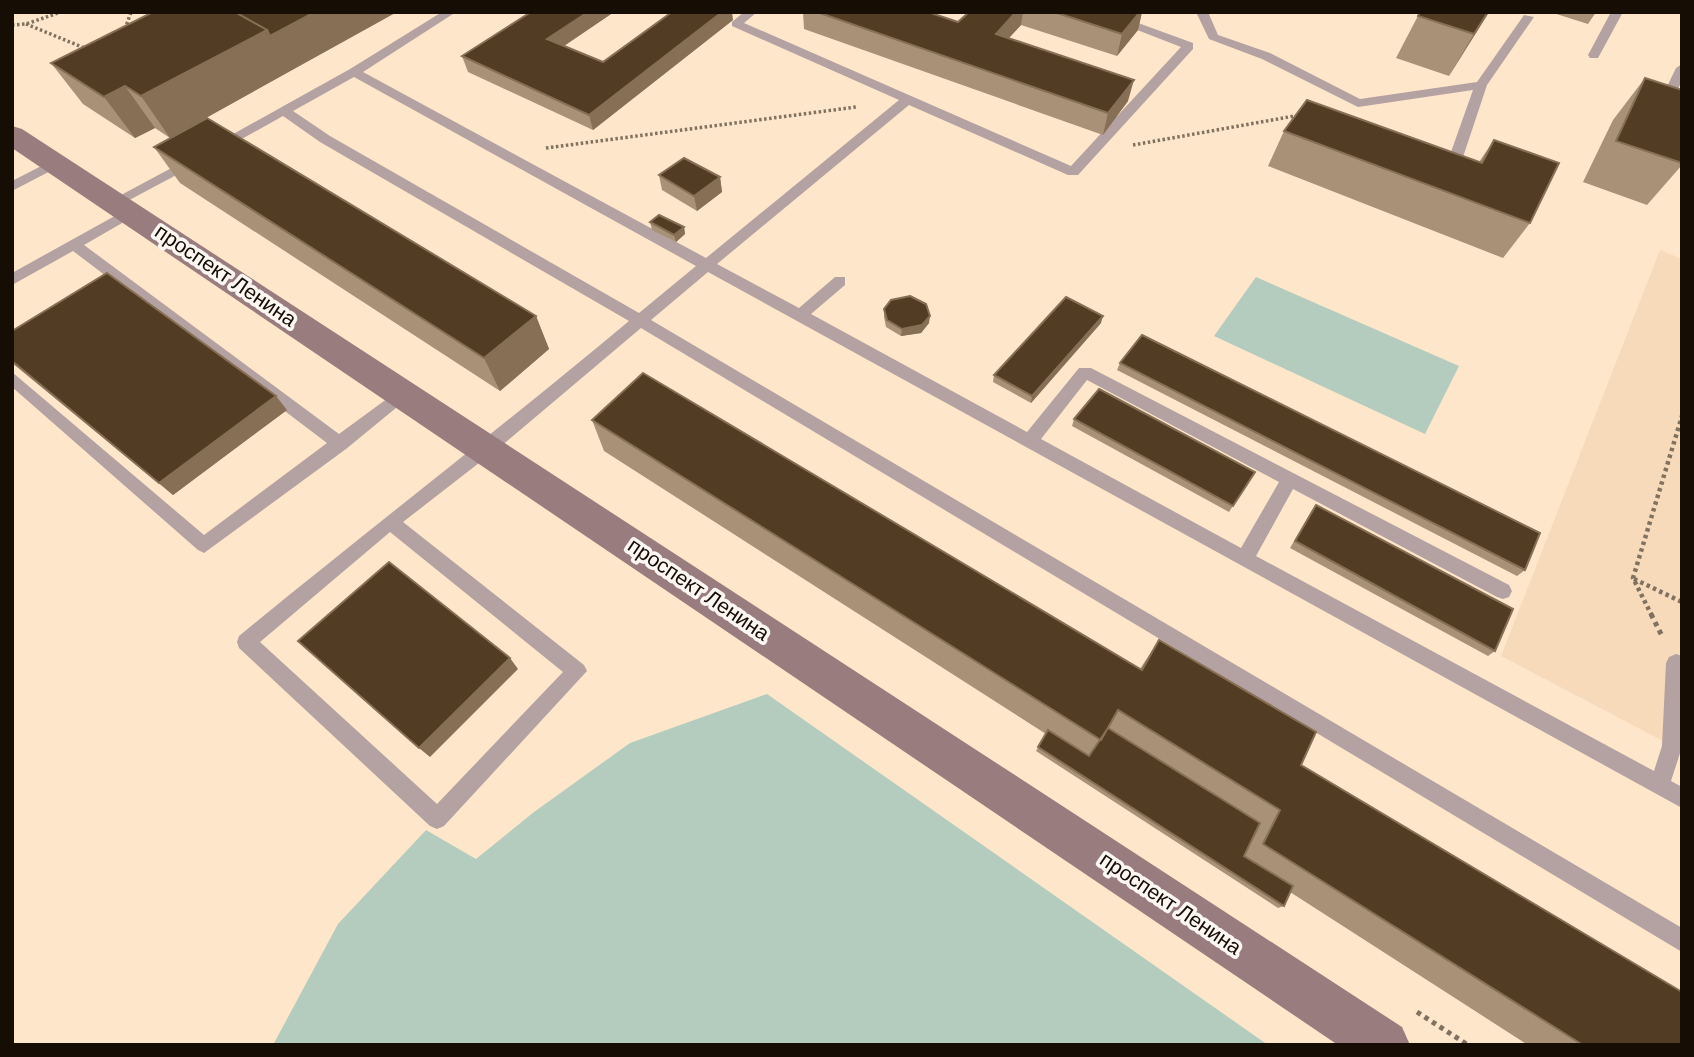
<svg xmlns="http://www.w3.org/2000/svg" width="1694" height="1057" viewBox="0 0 1694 1057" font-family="Arial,sans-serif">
  <rect width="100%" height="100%" fill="#fee6cb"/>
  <!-- built -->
  <path fill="#f7dab9" d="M1660,250L1682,259V751L1501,656Z"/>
  <!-- green -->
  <path fill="#b4ccbe" d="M1256,277L1459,366L1425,434L1214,336Z
    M767,694L1268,1045H273L338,924L426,830L476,859L534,812L630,743Z"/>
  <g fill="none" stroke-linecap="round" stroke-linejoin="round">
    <!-- path-far2 -->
    <path stroke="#817260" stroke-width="3.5" stroke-dasharray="2.5 2.5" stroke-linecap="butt" d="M26,24L87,49
      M12,25L26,24L61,12
      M125,29L131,12
      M1133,145L1300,115
      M546,148L856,107"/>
    <!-- path-far1 -->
    <path stroke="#817260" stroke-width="4.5" stroke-dasharray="3.5 3.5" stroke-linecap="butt" d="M1634,579L1682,602
      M1652,616L1633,578L1682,416"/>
    <!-- path -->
    <path stroke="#817260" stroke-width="5" stroke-dasharray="4.5 4.5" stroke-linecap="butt" d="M1651,614L1663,638
      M1417,1012L1468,1045"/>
    <!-- service -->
    <path fill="#b4a1a1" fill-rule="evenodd" d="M442,12H456L363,72L706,258L899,100L732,26V22L744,12H757L744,23L1071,166L1181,47L1091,12H1108L1193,43V49L1078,175H1068L909,105L717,264L799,308L835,277H845V285L811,314L1027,432L1079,368H1091L1509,585L1512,591L1509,597L1503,599L1497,597L1293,489L1256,556L1654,771L1662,746L1666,663L1669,657L1676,654L1682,656V747L1671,781L1682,787V808L708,272L651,320L1682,928V952L641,328L506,442L403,522L584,665L587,671L444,826L437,829L430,826L239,648L237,642L239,636C368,530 501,428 629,321L320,142L283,116L222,150L217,151L210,147L350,69ZM354,77L696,266L639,313L330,136L293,111ZM1087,380L1279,482L1241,548L1041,439ZM390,532L563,672L437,804L260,642Z
      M1196,12H1208L1218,35L1270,53L1360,99L1477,82L1524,15L1534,17L1487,85L1460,166L1453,170L1446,166L1473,90L1358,107L1262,59L1209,39Z
      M1611,12H1623L1598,58H1590L1588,55Z
      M1682,64V81L1674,97L1664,100L1662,97L1676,68Z
      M192,157L197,158V164L120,205L115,207L108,202Z
      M55,159L62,163L60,166L12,191V181Z
      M131,207L138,212L136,215L84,245L339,434L399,390L405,388L413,394L346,449L204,553L198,550L12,387V372L204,535L327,443L73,251L12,285V273Z"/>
    <!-- secondary -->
    <path fill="#997d7e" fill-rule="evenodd" d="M12,126L22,129L1402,1027L1410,1045H1338L12,148Z"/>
  </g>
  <!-- wall -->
  <path fill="#a89177" d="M531,12H614L564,46L603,62L733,20L593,130L468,72L462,56Z
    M803,12H928L958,22L969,12H1142L1138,30L1117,56L1021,25L1009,38L1128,101L1103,135L804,29Z
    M1420,12H1489L1449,76L1396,58Z
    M1550,12H1596L1588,24Z
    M51,63L289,71L170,138L155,128L135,138L83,104Z
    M1645,78L1682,90V165L1647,205L1583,182L1613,120Z
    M1284,131L1479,162L1494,140L1530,223L1503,258L1268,166Z
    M154,147L536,316L549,349L500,391L180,183Z
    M659,175L720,177L722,192L697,211L662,190Z
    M650,222L684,227L685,234L676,242L652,230Z
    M884,309L929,323L921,333L901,336L886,327L884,317Z
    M1101,323L1031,403L993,382L994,375Z
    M12,331L287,410L173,495L12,363Z
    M1120,363L1525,570L1517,576L1117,370Z
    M1074,419L1255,472L1229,512L1072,426Z
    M592,420L1140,669L1159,640L1301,765L1682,1045H1528L1290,892L1284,906L1278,908L1036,751L1046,734L604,451Z
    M1316,505L1495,651L1488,656L1290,548L1311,512Z"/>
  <!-- shaded-wall -->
  <path fill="#866f55" d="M315,12H397L170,138L141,96L267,30Z
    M588,12H614L552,54L547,39Z
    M722,12H732L733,20L593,130L589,115Z
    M1016,12H1023L1021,25L993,55L996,34Z
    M1140,12H1142L1138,30L1117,56L1122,34Z
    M1488,12H1489L1449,76L1474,34Z
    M1134,80L1128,101L1103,135L1108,113Z
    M125,86L155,128L135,138L104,97Z
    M720,177L722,192L697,211L694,196Z
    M684,227L685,234L676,242L674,235Z
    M536,316L549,349L500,391L484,358Z
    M930,316L929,323L921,333L901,336L902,329Z
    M1103,316L1101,323L1031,403L1032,396Z
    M276,396L287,410L173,495L159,483Z
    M510,658L518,669L430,757L419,748Z"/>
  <!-- building -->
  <path fill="#523c23" stroke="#866f55" stroke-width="2" d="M153,12H235L267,30L141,96L125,86L104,97L51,63Z
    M235,12H315L270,36L267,30Z
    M531,12H588L547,39L603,62L672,12H722L589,115L462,56Z
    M817,12H928L958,22L969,12H1016L996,34L1134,80L1108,113Z
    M1054,12H1140L1122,34Z
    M1420,12H1488L1474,34L1418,16Z
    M1645,78L1682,90V163L1616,141Z
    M1307,100L1482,163L1494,140L1559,163L1530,223L1284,131Z
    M207,118L536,316L484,358L154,147Z
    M684,158L720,177L694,196L659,175Z
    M659,215L684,227L674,235L650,222Z
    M107,273L276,396L159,483L12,361V331Z
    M910,296L926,304L930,316L922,325L902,329L887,320L884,309L891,300Z
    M1066,297L1103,316L1032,396L994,375Z
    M1142,335L1540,533L1525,570L1120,363Z
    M643,373L1142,670L1159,640L1316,732L1301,765L1682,992V1045H1583L1263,844L1280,810L1118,710L1101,740L592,420Z
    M1099,389L1255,472L1233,506L1074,419Z
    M1316,505L1513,609L1495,651L1295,541Z
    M389,562L510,658L419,748L298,641Z
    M1108,728L1260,823L1244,856L1293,886L1284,906L1038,747L1048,730L1089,756Z"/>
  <g text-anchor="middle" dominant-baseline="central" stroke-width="7" stroke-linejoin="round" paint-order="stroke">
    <!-- street labels -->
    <g font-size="21" fill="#160e05" stroke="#fcf7f2">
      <text transform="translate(226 275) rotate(34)">проспект Ленина</text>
      <text transform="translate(699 589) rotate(34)">проспект Ленина</text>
      <text transform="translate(1171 903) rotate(34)">проспект Ленина</text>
    </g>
  </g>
  <!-- border -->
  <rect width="1694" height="1057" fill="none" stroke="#160e05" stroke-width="28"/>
</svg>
